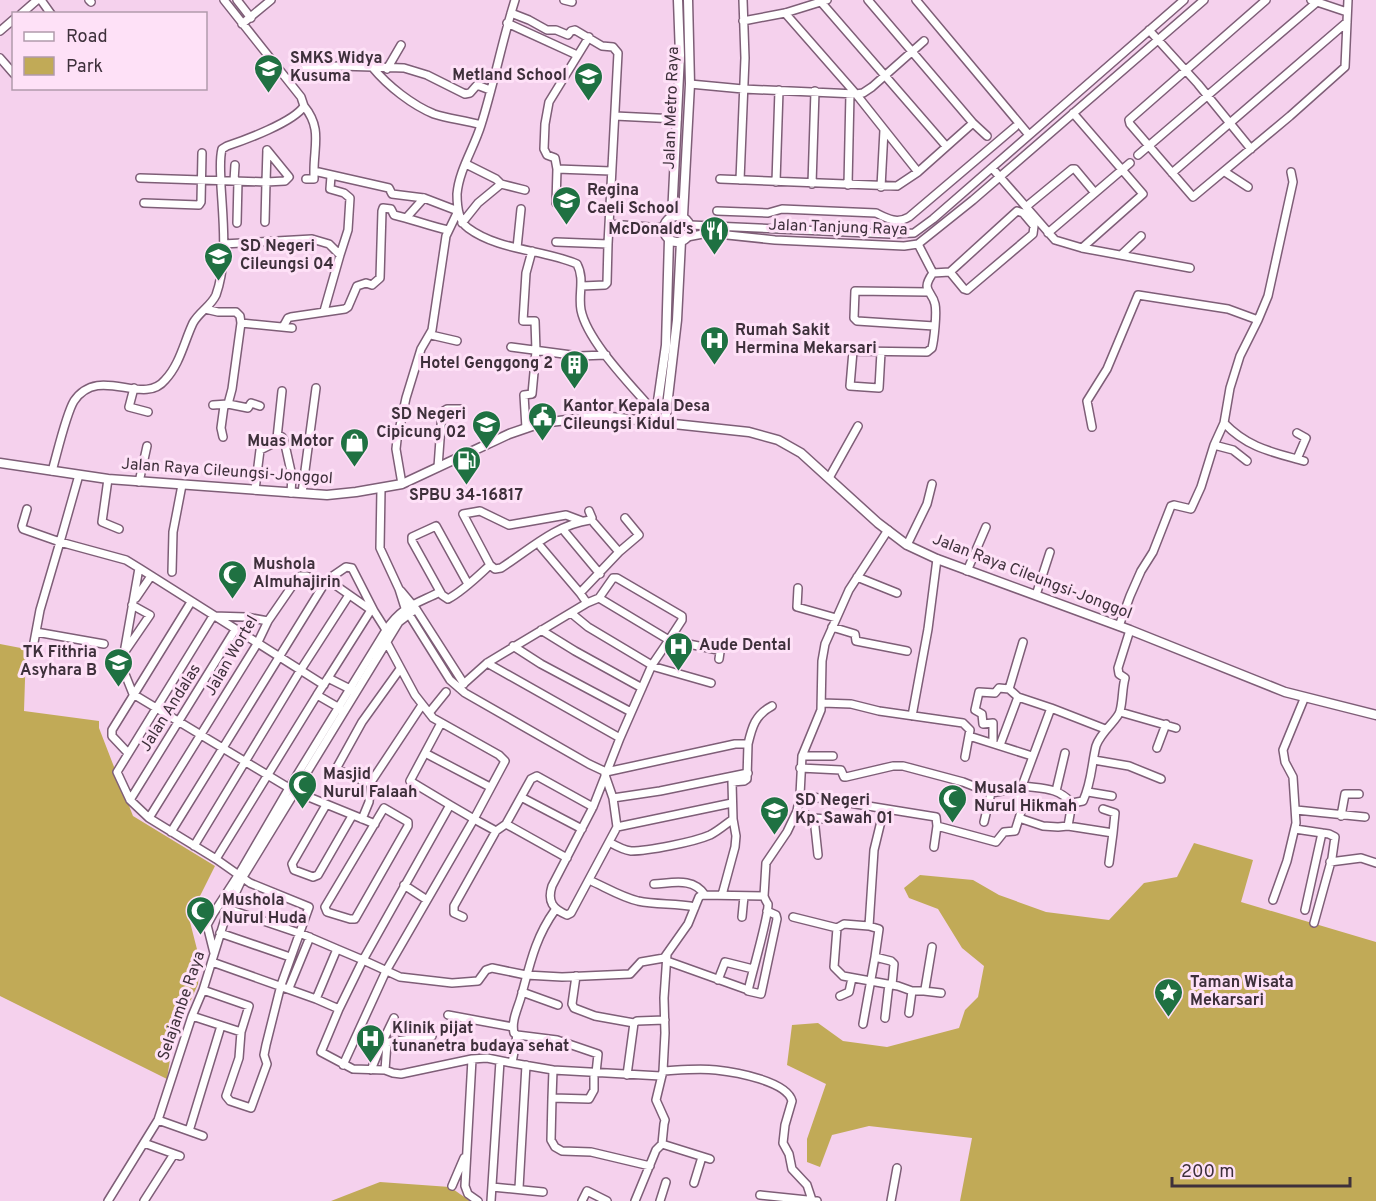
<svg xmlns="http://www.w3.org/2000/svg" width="1376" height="1201" viewBox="0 0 1376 1201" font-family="Overpass,sans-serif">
  <rect width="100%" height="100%" fill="#f5d1ed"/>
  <!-- green -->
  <path fill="#c1aa57" d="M0,644L26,649L24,711L99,721V728L133,816L215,866L189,918L200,961L198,984L173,1040L167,1079L0,996Z
    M1194,843L1253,860L1241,902L1376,942V1201H960L972,1138L869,1126L832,1135L820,1167L807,1162V1139L826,1084L787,1065L792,1025L818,1023L843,1041L887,1047L959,1028L965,1010L978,997L984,966L962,948L938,909L909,898L904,888L920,875L973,880L999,895L1046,912L1109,920L1144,883L1177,877Z
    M380,1182L450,1187L470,1201H331Z"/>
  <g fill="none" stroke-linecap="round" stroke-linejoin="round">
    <defs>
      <path id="minor" d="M41,0L51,14
        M89,0L91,2
        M237,0L251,18
        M515,0C502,41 494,84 481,125C474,148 459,170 457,194C457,205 458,221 468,228C499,251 542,249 577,264C585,279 578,294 581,310C587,340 628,382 648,405L657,408
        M564,0L572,2
        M868,0L973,123L987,136
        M916,0L1029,135
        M1266,0L1129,120L1130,124L1193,197L1290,116L1345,67L1348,0
        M1311,0L1347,12
        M821,2L946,146
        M511,13L529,20L547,30H556L568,35L571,31L575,30L602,46L613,47L618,53L608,244L607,283L605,285L582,286
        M785,13L856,94L918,172
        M21,14L37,0
        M743,21L785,13L827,0
        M507,23L577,55
        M242,24L271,0
        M1149,30L1198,84L1251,149
        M0,31L14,19
        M0,58L14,74
        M373,68C388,86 412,105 434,114C448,119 466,120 481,125
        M387,69L401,45
        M288,80L304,69L314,67L340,66L404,68L427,75L465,94L470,93L477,85L490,90
        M690,84L743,89L856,94L863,93L872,87L924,41
        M304,106C322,128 314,145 314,171L389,188L392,194L424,198L458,211
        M1073,113L1143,194L1082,248
        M615,116L677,119
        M1138,155L1317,2
        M466,164L496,179L501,184L525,190
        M992,168L1055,240L1082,248L1190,268
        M557,169L611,171
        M1225,172L1248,187
        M1172,173L1347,22
        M331,176L330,189L344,193L350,198L348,230L340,255
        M140,178L266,182L267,150
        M306,179H314V171
        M720,179L897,186L918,172L973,123
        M740,180L745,58L743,0
        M234,181L235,165
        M776,182L779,90
        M812,184L815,91
        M848,185L850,93
        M881,187L884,130
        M144,203L199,205L201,202L202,153
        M556,203L557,169L555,158L547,155L544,149L545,124L549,102L589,37
        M1027,206L1072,169H1075L1095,193
        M717,211L768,213L782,209L876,213C888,219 897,224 909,217L1015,127
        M407,217L424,198
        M265,222L266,182L285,181L289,177L267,150
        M237,223L238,181
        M462,223L478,203L501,184
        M609,224L663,228
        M690,225L890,234L914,233L933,219C1017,146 1100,73 1184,0
        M1048,233L1130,163
        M687,237L708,233L775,240L904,246L918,244L973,200L1204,0
        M556,242L608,244
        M223,244L312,239L329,244L340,255L324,311
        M918,244L933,273
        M517,248L521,209
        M1121,255L1141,236
        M928,292L855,291L854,318L857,321L934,326
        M205,309L218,312H236L240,316L241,323L232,389L228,404L213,405
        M241,323L292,328
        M283,327L288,318L291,317L345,309L348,307L357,286L366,283L372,285L380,278L382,211L383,208L391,209L394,215C412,219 429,226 448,230
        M431,335L457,341
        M511,347L579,356L606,355
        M881,352L879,388L850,386L853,351L927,352L932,348C934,340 937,313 935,304C932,290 920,291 933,273L950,272L964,289L967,290L1033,234L1034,226L1023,213L1017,211L950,272
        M134,388L129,407L148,412
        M1224,423C1248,448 1272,452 1304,461
        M1092,427L1087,401L1107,369L1138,295L1228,309L1258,320
        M526,428L524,395L532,394L536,351L535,321H523L526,273L532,251
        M278,435L282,437L284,440L292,476L291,493
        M223,437L221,428L224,406L228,404L248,408L251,403L260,406
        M1214,445L1233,450L1247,461
        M1297,459L1306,438L1297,433
        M438,467L442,412L447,409H460
        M52,471C57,454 66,414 74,401C99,364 143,407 165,380C180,364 184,342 193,323C199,312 211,306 216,295C228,261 223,221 221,186C221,174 219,161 222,149L227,146C245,140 294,122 304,106L301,97L224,0
        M79,475L60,542L126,560L139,568L124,653L125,674L133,694L294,791L375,824
        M829,478L858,426
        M108,479L102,522L119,529
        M139,482L147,446
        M402,484L396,449L397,440L406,398L421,349L432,330L446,236L458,211
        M381,489L380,548L399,589L405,608L450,680L465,693L589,764L606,772L735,744H748L747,779L744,781L732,782L733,819C726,824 718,831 710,835C694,842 648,851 631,851C623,850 616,846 609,842
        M255,490L260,450L274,443L277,438L282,391
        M302,493L316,388
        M27,509L22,526L23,529L60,542L40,610L32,653
        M594,523L619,552
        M565,532L600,574
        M907,545L927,504L932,484
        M541,547L580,593
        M490,565L463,514L480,511L509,525L566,515L582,521
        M139,568L324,685
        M967,571L986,527
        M172,572L173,532L182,485
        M857,577L897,593
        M327,580L346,567L352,568L374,611
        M468,584L436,526L412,537V541L442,595L448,599C463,591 477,577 490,565L495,569L501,568C529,550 555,525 590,520L592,518L589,511
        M798,588L797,607L836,618
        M401,591L416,609L464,684
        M1036,595L1050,552
        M136,598L151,576
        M599,598L613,578H617L682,616V620L669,640L718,650L720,652L719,659
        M587,603L580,593L619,552L639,535L625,518
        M571,613L588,627L655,667L711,683
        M1119,626L1130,596L1141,571L1153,552L1171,506L1174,505L1191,509L1201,487L1214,445L1224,423L1230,388L1240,356L1258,320L1268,296L1293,182L1291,172
        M832,627L855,634L856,641L907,651
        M541,630L575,651L642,688
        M36,632L104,644
        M386,641L415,695L433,718L499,755L505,761L474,819L450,805
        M513,646L541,664L631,712
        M126,650L150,615L132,605
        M487,663L620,738
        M400,669L362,722L336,769L366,782H371L422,705
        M328,678L371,610
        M459,688L487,663L587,603L599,598L669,640L652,665L620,738L593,807L552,886C547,902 553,909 567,915L571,913L617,827L613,798L605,775
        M1009,689L1023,642
        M822,703L851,704L879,711L963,723L970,730L965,757
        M1051,708L1105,729
        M343,710L317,695L328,678L354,691
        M1120,712L1176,728
        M429,713L446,692
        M912,716L928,629L937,559
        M441,723L410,781L450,805L363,960L400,977L452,983L478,981L486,970L492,968L526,975L562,977L630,974L641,962L664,958L688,924L699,897L702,895L764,896L766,863L787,832L797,811L800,795L802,756L821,710L822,661L825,644L849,590L888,530
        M969,736L1032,756
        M993,742V723L983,724L982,714L975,710L979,692L995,693L999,688L1009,689L1018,697L1051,708L1022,786
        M748,744C752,727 755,715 772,706
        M1000,745L1018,697
        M1157,748L1166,724
        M128,753L112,736V730L191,602
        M425,753L490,787
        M802,756H833
        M1094,760L1129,766L1161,779
        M800,768L841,770L844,777H846L893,766H903L963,782L991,793L1002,791L1007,788L1019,792
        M1056,791L1065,753
        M1088,792L1112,796
        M800,795L936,817L937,826L934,847
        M613,798L660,791L748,773
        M130,800L235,630
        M1072,803L1083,801C1092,781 1091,767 1096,746C1101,731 1118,720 1120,711C1123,700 1122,689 1125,678L1119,674L1118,668L1130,630
        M326,805L292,864L294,870L313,877L318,875L352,816
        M384,808L408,822V826L355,919H350L327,912L325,907Z
        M884,809L874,850L869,926L879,929L875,957L891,961L894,964L892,985
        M1103,809L1115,813L1113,833
        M1296,810L1365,817
        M797,811L814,818L826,819
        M1341,816L1345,794H1359
        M149,818L257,644L268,621L299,576H307L323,586L328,580L371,610L374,611L386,630
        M814,818L818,855
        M1019,818L1043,826L1058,827L1068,826L1113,833L1109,863
        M362,819L369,802L371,782
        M984,822L991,793
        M506,824L567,858
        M937,826L996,842L1004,832L1015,831L1021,812L1016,802L1022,786C1044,789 1057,787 1072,803L1068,826
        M617,827L732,803
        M582,829L521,797L531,779L537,776L593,807
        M1295,829L1329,834L1335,837L1332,858L1314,923
        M171,832L323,586
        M194,846L300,671L349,595
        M216,859L317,695
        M1330,862L1361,858L1376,863
        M589,880C605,887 621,897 638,901C657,905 675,903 695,907
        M654,884C673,883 693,877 705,895
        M404,885L427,900
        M722,895L735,847L736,836L733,819
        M764,896C764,897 767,903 768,904C769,916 751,976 748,991L761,994L777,919L776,915L767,911
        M1273,900L1287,861L1296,823L1293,777L1285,762L1283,750L1304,699
        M1305,910L1322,833
        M463,917L454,913V906L496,831L506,824L521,797
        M742,917L744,896
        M793,917L837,928L844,924L869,926
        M837,928L834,967L843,976L898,986L912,991H924L925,989L932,947
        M220,933L290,957
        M214,953L207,925L213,914L239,874L289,788L386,630C402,606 416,604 440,592
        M667,961L748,990
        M212,962L316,999L337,949L302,934L228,909
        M576,976L572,1004L574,1008L595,1016L634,1023L637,1021L665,1020
        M718,980L725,962L753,969
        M289,988L310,937
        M203,990L249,1006L241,1032L239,1058L226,1096L230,1101L251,1108L267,1064L264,1055L266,1045L281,985L309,907L250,883L216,859L149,818L130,800L117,772L213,616L246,617L268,621
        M924,991L941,993
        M522,992L558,1005
        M840,996L849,992L852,978
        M316,999L339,1009L363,960L337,949
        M339,1009L321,1052L353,1069L385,1070L393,1073L401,1074L472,1059L487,1058L512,1063L517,1035L514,1033C511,1021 518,1008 521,997C530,964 535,938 555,910
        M909,1013L912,991
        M448,1015L513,1027
        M192,1016L241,1032
        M394,1018L382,1043L432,1036
        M885,1018L889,984
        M863,1024L875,957
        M517,1035L557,1040L598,1054L596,1073
        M472,1059L465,1186L468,1194L478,1201
        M512,1063L553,1070L552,1098L589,1099L594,1090V1073
        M343,1065L386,971L474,819L496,831
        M371,1070L382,1043
        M385,1070L387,1043
        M553,1070L661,1076
        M663,1071C681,1070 699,1068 716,1070C735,1072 787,1081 792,1101L785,1125L783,1143L789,1154L792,1169L807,1185L812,1200
        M627,1075L634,1023
        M552,1098L551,1140L555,1147L562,1151L591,1152L650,1166
        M158,1120L203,1136
        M189,1131L221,1026
        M144,1143L180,1156
        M662,1144L710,1159
        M694,1183L702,1157
        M452,1186L464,1158
        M492,1187L543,1192
        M519,1188L526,1065
        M760,1195L817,1201
        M108,1201L158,1120L192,1016L203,990L228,909L243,877L399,622L416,609
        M144,1201L174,1154
        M491,1201L500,1061
        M582,1201L587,1191L607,1201
        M635,1201L656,1150L662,1144L664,1124L665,1120L656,1100L663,1071L665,1033L664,998L667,954
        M660,1201L666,1182
        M891,1201L897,1168"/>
      <path id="major" d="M664 229a13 13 0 1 1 26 0a13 13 0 1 1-26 0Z
        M672,216L680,55L678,0
        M683,216L690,84L688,0
        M655,422L666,345L669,239
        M665,423L677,320L681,241
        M0,463L108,479L327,495L356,492L402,484L509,434L541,423L602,416L655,422L749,432L778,440L801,453L878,523L907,545L937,559L1130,630L1285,692L1376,715"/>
    </defs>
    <!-- minor casing -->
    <use href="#minor" stroke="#7e5e77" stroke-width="10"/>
    <!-- major casing -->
    <use href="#major" stroke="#7e5e77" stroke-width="11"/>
    <!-- minor -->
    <use href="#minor" stroke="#fff" stroke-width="7"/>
    <!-- major -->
    <use href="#major" stroke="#fff" stroke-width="8"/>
  </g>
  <!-- icons -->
  <defs>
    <symbol id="school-pin" viewBox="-11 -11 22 30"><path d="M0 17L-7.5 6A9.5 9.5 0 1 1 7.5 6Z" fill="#1f7142" stroke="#fee1f7"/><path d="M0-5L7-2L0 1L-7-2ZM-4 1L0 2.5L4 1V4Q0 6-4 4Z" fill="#fff"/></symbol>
    <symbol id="restaurant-pin" viewBox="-11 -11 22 30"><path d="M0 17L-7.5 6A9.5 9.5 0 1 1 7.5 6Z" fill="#1f7142" stroke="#fee1f7"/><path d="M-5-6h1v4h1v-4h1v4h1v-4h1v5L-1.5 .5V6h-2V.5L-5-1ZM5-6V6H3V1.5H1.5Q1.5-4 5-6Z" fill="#fff"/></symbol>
    <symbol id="hospital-pin" viewBox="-11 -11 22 30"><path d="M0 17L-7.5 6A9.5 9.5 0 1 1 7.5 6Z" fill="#1f7142" stroke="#fee1f7"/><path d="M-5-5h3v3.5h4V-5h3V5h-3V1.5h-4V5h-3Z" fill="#fff"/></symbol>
    <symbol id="building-pin" viewBox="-11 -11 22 30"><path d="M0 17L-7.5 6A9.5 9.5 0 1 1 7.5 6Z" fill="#1f7142" stroke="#fee1f7"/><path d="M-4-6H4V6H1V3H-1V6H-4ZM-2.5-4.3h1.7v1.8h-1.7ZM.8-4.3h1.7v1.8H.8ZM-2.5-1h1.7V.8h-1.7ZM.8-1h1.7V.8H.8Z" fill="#fff"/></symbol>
    <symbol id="civic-pin" viewBox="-11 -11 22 30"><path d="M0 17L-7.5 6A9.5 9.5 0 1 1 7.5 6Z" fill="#1f7142" stroke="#fee1f7"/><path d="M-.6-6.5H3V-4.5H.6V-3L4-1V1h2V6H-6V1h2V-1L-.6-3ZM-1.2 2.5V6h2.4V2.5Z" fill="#fff"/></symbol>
    <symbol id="shop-pin" viewBox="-11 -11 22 30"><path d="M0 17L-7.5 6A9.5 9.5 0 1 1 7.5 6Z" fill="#1f7142" stroke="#fee1f7"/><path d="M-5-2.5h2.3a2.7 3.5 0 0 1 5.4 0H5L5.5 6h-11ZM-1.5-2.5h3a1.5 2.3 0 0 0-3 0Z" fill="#fff"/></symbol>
    <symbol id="fuel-pin" viewBox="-11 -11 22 30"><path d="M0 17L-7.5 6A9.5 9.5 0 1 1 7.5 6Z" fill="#1f7142" stroke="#fee1f7"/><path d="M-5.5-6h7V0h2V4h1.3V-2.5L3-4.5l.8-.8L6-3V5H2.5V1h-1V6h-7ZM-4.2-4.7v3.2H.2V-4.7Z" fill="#fff"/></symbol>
    <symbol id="mosque-pin" viewBox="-11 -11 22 30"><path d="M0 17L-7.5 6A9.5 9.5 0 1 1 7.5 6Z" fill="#1f7142" stroke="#fee1f7"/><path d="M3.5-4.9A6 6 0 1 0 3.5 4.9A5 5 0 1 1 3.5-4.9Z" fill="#fff"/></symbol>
    <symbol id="sight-pin" viewBox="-11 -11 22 30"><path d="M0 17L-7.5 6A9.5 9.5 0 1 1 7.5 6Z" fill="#1f7142" stroke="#fee1f7"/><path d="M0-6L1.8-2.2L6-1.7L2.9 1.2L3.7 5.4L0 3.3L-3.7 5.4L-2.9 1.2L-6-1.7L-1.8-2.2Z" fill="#fff"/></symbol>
  </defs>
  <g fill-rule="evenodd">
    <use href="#school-pin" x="252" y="52" width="33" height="45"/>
    <use href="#school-pin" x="572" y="60" width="33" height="45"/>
    <use href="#school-pin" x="550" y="184" width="33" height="45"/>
    <use href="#restaurant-pin" x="698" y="214" width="33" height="45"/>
    <use href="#school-pin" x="202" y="240" width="33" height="45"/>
    <use href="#hospital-pin" x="698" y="324" width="33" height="45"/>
    <use href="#building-pin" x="558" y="348" width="33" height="45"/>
    <use href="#civic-pin" x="526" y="400" width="33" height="45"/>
    <use href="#school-pin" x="470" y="408" width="33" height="45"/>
    <use href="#shop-pin" x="338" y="426" width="33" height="45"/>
    <use href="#fuel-pin" x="450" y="444" width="33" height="45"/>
    <use href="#mosque-pin" x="216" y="558" width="33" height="45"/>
    <use href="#hospital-pin" x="662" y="630" width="33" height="45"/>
    <use href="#school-pin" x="102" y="646" width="33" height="45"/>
    <use href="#mosque-pin" x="286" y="768" width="33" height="45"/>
    <use href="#mosque-pin" x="936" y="782" width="33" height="45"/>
    <use href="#school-pin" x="758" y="794" width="33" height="45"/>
    <use href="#mosque-pin" x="184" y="894" width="33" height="45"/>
    <use href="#sight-pin" x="1152" y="976" width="33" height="45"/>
    <use href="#hospital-pin" x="354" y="1022" width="33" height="45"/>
  </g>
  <g text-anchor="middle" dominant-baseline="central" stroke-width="6" stroke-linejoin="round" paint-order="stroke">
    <!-- poi labels -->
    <g font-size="16" font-weight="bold" fill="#3e303b" stroke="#fee1f7" text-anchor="start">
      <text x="290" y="59">SMKS Widya<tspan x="290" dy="18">Kusuma</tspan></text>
      <text x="567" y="76" text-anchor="end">Metland School</text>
      <text x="587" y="191">Regina<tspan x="587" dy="18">Caeli School</tspan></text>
      <text x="694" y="230" text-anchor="end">McDonald's</text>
      <text x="240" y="247">SD Negeri<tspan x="240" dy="18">Cileungsi 04</tspan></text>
      <text x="735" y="331">Rumah Sakit<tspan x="735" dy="18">Hermina Mekarsari</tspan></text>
      <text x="553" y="364" text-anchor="end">Hotel Genggong 2</text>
      <text x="563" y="407">Kantor Kepala Desa<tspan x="563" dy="18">Cileungsi Kidul</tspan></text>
      <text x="466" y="415" text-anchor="end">SD Negeri<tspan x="466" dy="18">Cipicung 02</tspan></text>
      <text x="334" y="442" text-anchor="end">Muas Motor</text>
      <text x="466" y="496" text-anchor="middle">SPBU 34-16817</text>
      <text x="253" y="565">Mushola<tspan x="253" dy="18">Almuhajirin</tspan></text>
      <text x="699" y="646">Aude Dental</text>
      <text x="97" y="653" text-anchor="end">TK Fithria<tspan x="97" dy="18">Asyhara B</tspan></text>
      <text x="323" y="775">Masjid<tspan x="323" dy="18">Nurul Falaah</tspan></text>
      <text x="974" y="789">Musala<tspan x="974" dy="18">Nurul Hikmah</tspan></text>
      <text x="795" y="801">SD Negeri<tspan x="795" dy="18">Kp. Sawah 01</tspan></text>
      <text x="222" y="901">Mushola<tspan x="222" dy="18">Nurul Huda</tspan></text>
      <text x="1190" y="983">Taman Wisata<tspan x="1190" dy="18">Mekarsari</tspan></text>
      <text x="392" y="1029">Klinik pijat<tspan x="392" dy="18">tunanetra budaya sehat</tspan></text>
    </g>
    <!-- street labels -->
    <g font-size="16" fill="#3e303b" stroke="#fee1f7">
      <text transform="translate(672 108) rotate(-88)">Jalan Metro Raya</text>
      <text transform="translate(838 228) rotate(2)">Jalan Tanjung Raya</text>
      <text transform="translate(227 472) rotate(4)">Jalan Raya Cileungsi-Jonggol</text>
      <text transform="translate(1032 577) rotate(21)">Jalan Raya Cileungsi-Jonggol</text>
      <text transform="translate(232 656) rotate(-60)">Jalan Wortel</text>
      <text transform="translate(171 708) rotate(-58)">Jalan Andalas</text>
      <text transform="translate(182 1006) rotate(-71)">Selajambe Raya</text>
    </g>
  </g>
  <!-- legend -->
  <rect x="12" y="12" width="195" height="78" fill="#fee1f7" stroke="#b19aac" stroke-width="1.5"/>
  <rect x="24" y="32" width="30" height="9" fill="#ffffff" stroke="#b19aac" stroke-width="1.5"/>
  <text x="66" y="42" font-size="18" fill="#3e303b">Road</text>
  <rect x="24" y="57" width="30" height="18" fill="#c1aa57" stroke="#b19aac" stroke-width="1.5"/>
  <text x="66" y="72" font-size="18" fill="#3e303b">Park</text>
  <!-- scale -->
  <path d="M1172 1177v9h178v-9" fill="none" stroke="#3e303b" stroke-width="3"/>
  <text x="1181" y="1177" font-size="18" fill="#3e303b" stroke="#fee1f7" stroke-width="4.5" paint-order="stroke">200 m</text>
</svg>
